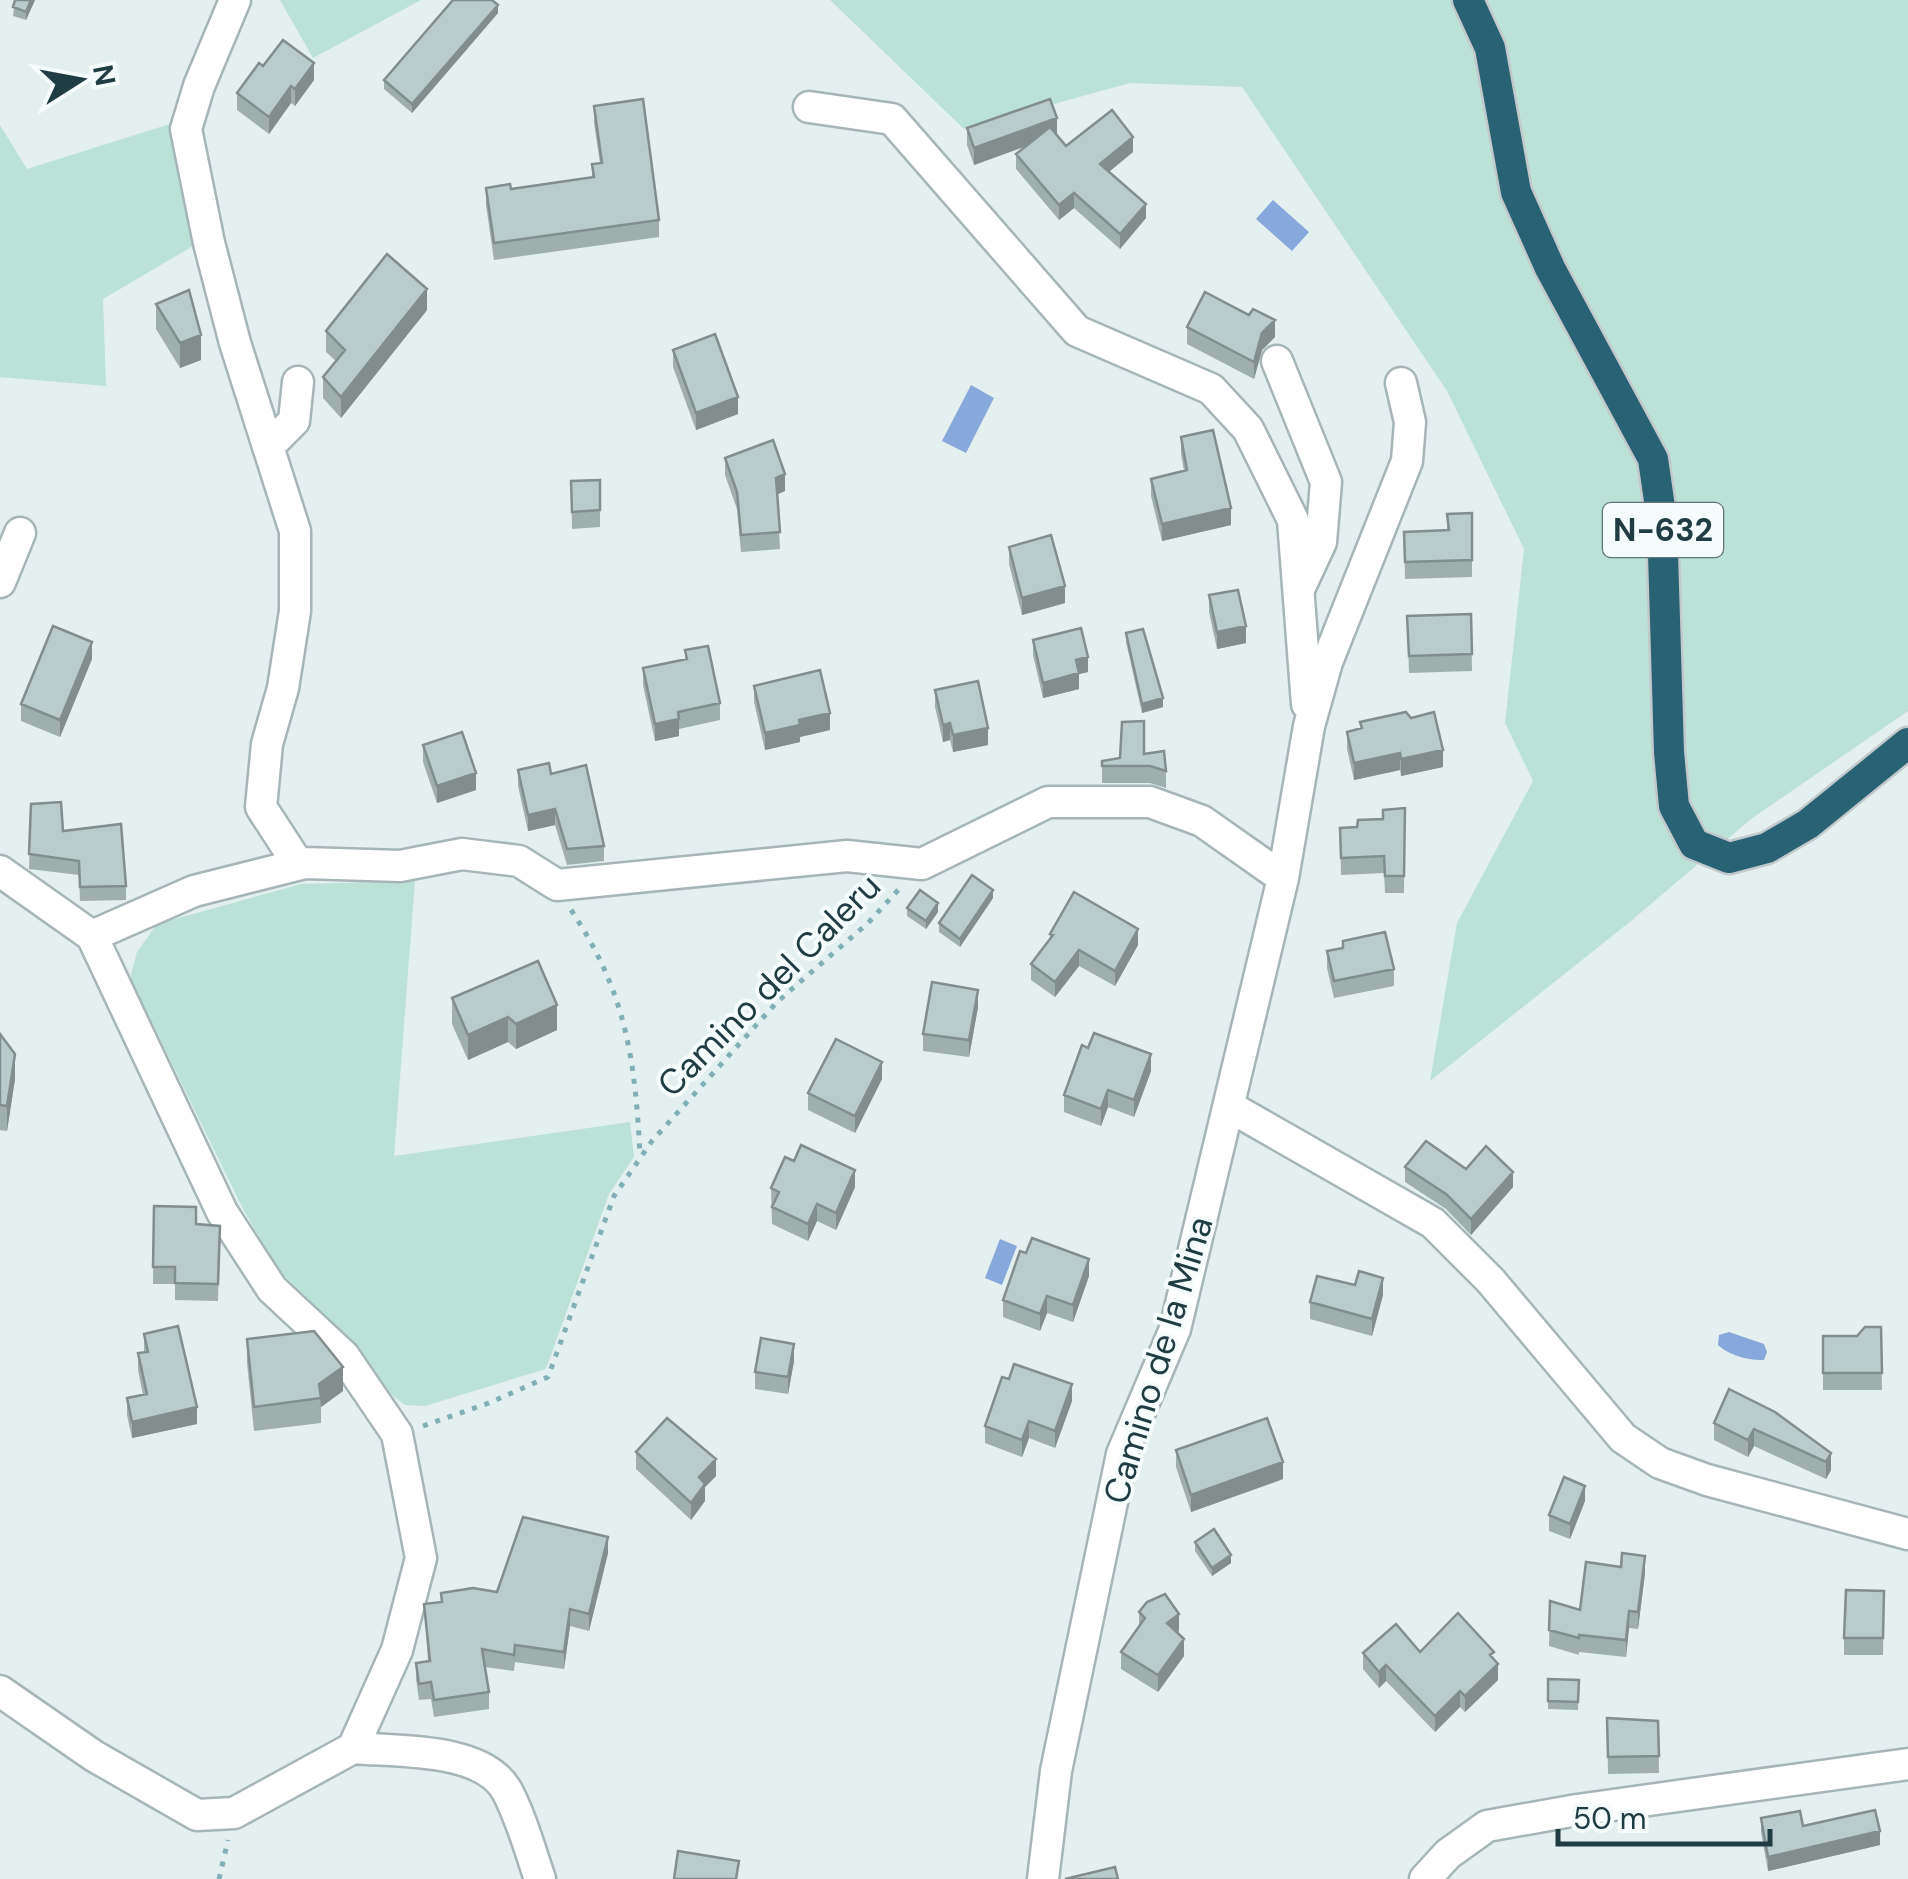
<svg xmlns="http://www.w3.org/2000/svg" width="1908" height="1879" viewBox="0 0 1908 1879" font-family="'DM Sans',sans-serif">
  <rect width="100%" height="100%" fill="#e4efef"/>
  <!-- green -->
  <path fill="#bbe2d7" d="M280,0H421L313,58Z
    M830,0H1908V711L1751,819L1631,921L1430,1081L1457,923L1533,781L1505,723L1524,549L1447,391L1242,87L1130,83L964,129Z
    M173,123L198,243L103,299L106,386L0,377V125L27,169Z
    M415,881L394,1156L630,1122L634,1157L609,1194L546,1369L425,1406L405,1405L392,1395L323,1313L278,1270L243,1209L130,978L137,952L157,924L301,884Z"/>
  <!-- water -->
  <path fill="#87a8da" d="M1273,200L1309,232L1292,251L1256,219Z
    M971,385L994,398L966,453L942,441Z
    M1000,1239L1017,1246L1002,1285L985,1278Z
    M1729,1332L1764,1344L1767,1352L1764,1360C1749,1361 1728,1355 1718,1345L1719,1335Z"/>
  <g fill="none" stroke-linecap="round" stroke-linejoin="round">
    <defs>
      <path id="minor" d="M235,0L199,86L186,129L209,243L235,343L295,531V611L283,688L267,744L261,807L298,864
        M809,107L892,119L1077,331L1211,389L1248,429L1293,520L1307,704
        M1277,361L1326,482L1321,542L1300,587
        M268,447L294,421L298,382
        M0,582L20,533
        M0,871L92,936L194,891L305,863L400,866L462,854L519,861L557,885L847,856L922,864L1048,802H1150L1202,821L1283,878
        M1230,1107L1433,1223L1490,1280L1623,1438L1660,1463L1707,1480L1908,1534
        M0,1691L94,1756L197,1815L234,1813L353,1748L397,1650L421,1558L397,1434L344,1356L272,1289L222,1212L92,936
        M353,1748C397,1752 483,1747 507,1791C521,1817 530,1850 540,1879
        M1043,1879L1056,1771L1122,1454L1175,1329L1283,878L1309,726L1327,662L1407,461L1410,422L1401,383
        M1425,1879L1448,1854L1487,1826L1577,1810L1908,1764"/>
      <path id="highway" d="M1468,0L1490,48L1516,192L1550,268L1653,459L1662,521L1669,752L1674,806L1694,844L1729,858L1767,848L1808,824L1908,743"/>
    </defs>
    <!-- minor casing -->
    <use href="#minor" stroke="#a6b6b8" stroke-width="35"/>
    <!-- highway casing -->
    <use href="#highway" stroke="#c1c9cb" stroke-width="35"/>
    <!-- path -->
    <path stroke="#81afb6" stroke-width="5" stroke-dasharray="5 8" stroke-linecap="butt" d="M571,910C626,992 635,1058 640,1155
      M423,1426L489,1403L548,1377L614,1196L652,1141L777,1002L868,923L900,888
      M219,1879L228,1840"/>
    <!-- minor -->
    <use href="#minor" stroke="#fff" stroke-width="30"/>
    <!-- highway -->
    <use href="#highway" stroke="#296274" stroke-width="30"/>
  </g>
  <!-- wall -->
  <path fill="#9fafae" d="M15,0H35L26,20L13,16Z
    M498,13L412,113L384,89V80Z
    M263,66L314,80L295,106L291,103L269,134L237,110V93Z
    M594,106L659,220V237L494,260L486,205V188L511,189L592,177V164L600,163L594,123Z
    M967,128L1057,135L1066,146L1133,152L1109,172L1146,218L1120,249L1074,208L1059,220L1016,169V154L1026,146L974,165L967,145Z
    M156,304L201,360L180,368L156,329Z
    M427,310L341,418L323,398V377L336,361L326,352V331Z
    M1187,327L1275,337L1262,350L1254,379L1187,344Z
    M673,350L738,414L696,430L673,367Z
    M1181,437L1231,525L1162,541L1151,496V479L1184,471L1181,454Z
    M725,458L785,491L777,494L780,549L741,552L737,509L725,475Z
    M600,480V527L572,529L571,481Z
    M1472,513V577L1405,579L1404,532L1447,530V514Z
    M1009,547L1065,603L1022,615L1009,564Z
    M1209,595L1246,643L1217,649L1209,612Z
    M1471,614L1472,671L1409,673L1407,616Z
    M1126,633L1163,707L1142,713L1126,642Z
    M1033,640L1088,672L1079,674V689L1043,698L1033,655Z
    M685,650L720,703V720L679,729V736L655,741L643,685V668L685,659Z
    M92,659L60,737L21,721V704Z
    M754,686L830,730L800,737V742L765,750L754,702Z
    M935,690L988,745L953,752L950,740L943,742L935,707Z
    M1411,718L1443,767L1401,776L1400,770L1354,780L1347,749V732L1360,729V722Z
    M423,745L476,790L437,803L423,762Z
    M1144,754L1166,771V788L1150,783H1102V761Z
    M518,770L551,774L604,846V861L567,865L555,825L528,831L518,786Z
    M31,804L126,886V900L80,901L79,875L29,869Z
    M1405,808L1404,893H1385L1384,873L1341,875L1340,828L1357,827L1383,819Z
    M993,898L960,947L939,932V923Z
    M907,908L938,912L926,929L907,916Z
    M1050,934L1138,945L1115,986L1079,966L1055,997L1031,980V964L1050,938Z
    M1327,951L1394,969V986L1334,998L1327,968Z
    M452,998L557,1030L516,1049L508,1042L468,1060L452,1024Z
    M978,1007L969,1057L923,1051V1034Z
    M0,1034L15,1079L7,1131L0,1130Z
    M1151,1071L1134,1117L1108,1107L1101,1126L1064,1112V1095Z
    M882,1079L855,1133L808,1110V1093Z
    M1405,1167L1466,1169L1513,1187L1471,1235L1446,1209L1405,1182Z
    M855,1187L836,1230L817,1221L808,1241L772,1224L771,1188Z
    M154,1206L196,1224L220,1226L218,1301L175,1300V1284H153Z
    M1089,1276L1073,1322L1047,1313L1040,1331L1003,1317V1300Z
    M1383,1295L1372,1336L1310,1319V1302Z
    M1881,1327L1882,1390H1823V1336H1857Z
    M144,1334L197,1424L132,1438L127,1415V1398L143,1395L138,1370V1353L144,1352Z
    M247,1339L343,1391L321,1407V1423L254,1431L247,1363Z
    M794,1361L788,1394L755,1389V1372Z
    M1009,1379L1072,1401L1055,1448L1029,1438L1022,1457L985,1443V1426Z
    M1729,1389L1831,1453V1470L1826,1479L1754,1446L1748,1457L1714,1440V1423Z
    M1176,1450L1283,1479L1191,1512L1176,1467Z
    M636,1452L716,1476L705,1487V1501L691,1520L636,1469Z
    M1585,1501L1570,1539L1549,1531V1515Z
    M1195,1542L1231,1563L1212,1576L1195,1551Z
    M608,1553L589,1631L570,1626L564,1669L515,1662L514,1671L485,1667L489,1692V1709L434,1717L431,1699L419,1700L416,1679V1663L428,1661L424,1604L441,1602V1593L497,1592Z
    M1645,1573L1638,1629L1629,1628L1626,1657L1579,1652V1655L1549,1646L1550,1601L1580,1610Z
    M1884,1591L1883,1655H1844V1638Z
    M1139,1612L1179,1631L1177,1633L1184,1656L1158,1692L1121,1669V1652L1139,1627Z
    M1420,1652L1494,1659L1498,1680L1465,1712L1460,1707L1435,1732L1386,1681L1379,1688L1363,1669V1653Z
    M1548,1679L1579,1680L1578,1710L1548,1709Z
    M1607,1718L1658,1721L1659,1773L1608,1774Z
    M1761,1818L1803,1826L1880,1845L1768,1871L1761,1832Z"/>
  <!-- shaded-wall -->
  <path fill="#828e8d" d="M31,0H35L26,20V12Z
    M498,5V13L412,113V104Z
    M314,63V80L295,106V89Z
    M291,86V103L269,134V117Z
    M1057,118V135L974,165V148Z
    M1133,137V152L1100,179V164Z
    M1074,193V208L1059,220V205Z
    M1146,204V218L1120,249V234Z
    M427,289V310L341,418V397Z
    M1275,320V337L1262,350L1254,379V362L1262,333Z
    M201,335V360L180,368V343Z
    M738,397V414L696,430V413Z
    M785,474V491L776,495V478Z
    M1231,508V525L1162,541V524Z
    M1065,586V603L1022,615V598Z
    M1246,626V643L1217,649V632Z
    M92,642V659L60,737V720Z
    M1088,657V672L1079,674V689L1043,698V683L1076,660Z
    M1163,698V707L1142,713V704Z
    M830,713V730L800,737V742L765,750V733L799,720Z
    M679,719V736L655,741V724Z
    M950,723V740L943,742V725Z
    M988,728V745L953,752V735Z
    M1443,750V767L1401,776V759Z
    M1400,753V770L1354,780V763Z
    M476,773V790L437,803V786Z
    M555,809V825L528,831V815Z
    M993,890V898L960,947V939Z
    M938,903V912L926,929V921Z
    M1138,929V945L1115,986V971Z
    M1079,950V966L1055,997V982Z
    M978,990V1007L969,1057V1040Z
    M557,1005V1030L516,1049V1024Z
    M508,1017V1042L468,1060V1035Z
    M15,1054V1079L7,1131V1106Z
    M1151,1054V1071L1134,1117V1100Z
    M882,1062V1079L855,1133V1116Z
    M1108,1090V1107L1101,1126V1109Z
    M855,1170V1187L836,1230V1213Z
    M1513,1172V1187L1471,1235V1219Z
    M817,1204V1221L808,1241V1224Z
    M1089,1259V1276L1073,1322V1305Z
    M1383,1278V1295L1372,1336V1319Z
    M1047,1296V1313L1040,1331V1314Z
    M794,1344V1361L788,1394V1377Z
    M343,1367V1391L321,1407L319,1384Z
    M1072,1384V1401L1055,1448V1431Z
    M197,1407V1424L132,1438V1422Z
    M1029,1421V1438L1022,1457V1440Z
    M1754,1429V1446L1748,1457V1440Z
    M1831,1453V1470L1826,1479V1462Z
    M716,1459V1476L705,1487V1501L691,1520V1503L699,1477Z
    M1283,1462V1479L1191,1512V1495Z
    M1585,1486V1501L1570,1539V1524Z
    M608,1537V1553L589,1631V1614Z
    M1231,1555V1563L1212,1576V1568Z
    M1645,1556V1573L1638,1629V1612Z
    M570,1609V1626L564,1669V1652Z
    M1629,1611V1628L1626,1657V1640Z
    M1179,1614V1631L1167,1640V1623Z
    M1184,1639V1656L1158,1692V1675Z
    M1498,1664V1680L1465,1712V1696Z
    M1386,1665V1681L1379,1688V1672Z
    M1460,1691V1707L1435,1732V1716Z
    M1880,1831V1845L1768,1871V1857Z"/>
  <!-- building -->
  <path fill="#b9cbca" stroke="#828e8d" stroke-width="2.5" d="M15,0H31L26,12L13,7Z
    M453,0H492L498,5L412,104L384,80Z
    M283,40L314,63L295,89L291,86L269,117L237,93L259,63L263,66Z
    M643,99L659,220L494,243L486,188L510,184L511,189L594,177L592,164L602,163L594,106Z
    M1050,99L1057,118L974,148L967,128Z
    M1112,110L1133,137L1100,164L1146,204L1120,234L1074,193L1059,205L1016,154L1050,127L1066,146Z
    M387,254L427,289L341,397L323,377L345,350L326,331Z
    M189,290L201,335L180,343L156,304Z
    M1205,292L1249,315L1253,309L1275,320L1262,333L1254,362L1187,327Z
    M715,334L738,397L696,413L673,350Z
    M1213,430L1231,508L1162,524L1151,479L1187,470L1181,437Z
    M773,440L785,474L776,478L780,532L741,535L737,492L725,458Z
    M600,480V510L572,512L571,481Z
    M1472,513V560L1405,562L1404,532L1449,530L1447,514Z
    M1051,535L1065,586L1022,598L1009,547Z
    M1238,590L1246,626L1217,632L1209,595Z
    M1471,614L1472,654L1409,656L1407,616Z
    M53,626L92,642L60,720L21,704Z
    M1081,628L1088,657L1076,660L1079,673L1043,683L1033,640Z
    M1143,629L1163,698L1142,704L1126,633Z
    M708,646L720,703L678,712L679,719L655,724L643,668L687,659L685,650Z
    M820,670L830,713L799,720L800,725L765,733L754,686Z
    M978,681L988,728L953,735L950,723L943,725L935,690Z
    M1406,712L1411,718L1434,712L1443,750L1401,759L1400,753L1354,763L1347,732L1362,728L1360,722Z
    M1144,721V754L1164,751L1166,771L1150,766H1102V761L1120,758L1122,722Z
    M462,732L476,773L437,786L423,745Z
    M549,763L551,774L586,765L604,846L567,849L555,809L528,815L518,770Z
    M61,802L63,831L121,824L126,886L80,887L79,861L29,854L31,804Z
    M1405,808L1404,876H1385L1384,856L1341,858L1340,828L1357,827L1358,820L1383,819V810Z
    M972,875L993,890L960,939L939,923Z
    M920,890L938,903L926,921L907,908Z
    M1074,892L1138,929L1115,971L1079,950L1055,982L1031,964L1053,935L1050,934Z
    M1385,932L1394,969L1334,981L1327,951L1343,948V941Z
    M538,961L557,1005L516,1024L508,1017L468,1035L452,998Z
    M932,982L978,990L969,1040L923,1034Z
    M1094,1033L1151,1054L1134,1100L1108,1090L1101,1109L1064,1095L1082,1045L1088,1048Z
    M0,1034L15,1054L7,1106L0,1105Z
    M836,1039L882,1062L855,1116L808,1093Z
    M1426,1141L1466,1169L1486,1146L1513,1172L1471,1219L1446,1194L1405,1167Z
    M801,1145L855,1170L836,1213L817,1204L808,1224L772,1207L779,1192L771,1188L785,1157L794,1161Z
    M154,1206L196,1207V1224L220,1226L218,1284L175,1283V1267H153Z
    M1032,1238L1089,1259L1073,1305L1047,1296L1040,1314L1003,1300L1020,1251L1026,1253Z
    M1359,1271L1383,1278L1372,1319L1310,1302L1317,1276L1355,1285Z
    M178,1326L197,1407L132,1422L127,1398L147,1394L138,1353L148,1352L144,1334Z
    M1865,1327H1881L1882,1373H1823V1336H1857Z
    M314,1331L343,1367L319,1384L321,1398L254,1407L247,1339Z
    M761,1338L794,1344L788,1377L755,1372Z
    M1014,1364L1072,1384L1055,1431L1029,1421L1022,1440L985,1426L1002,1377L1009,1379Z
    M1729,1389L1775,1412L1831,1453L1826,1462L1754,1429L1748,1440L1714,1423Z
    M667,1418L716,1459L699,1477L705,1484L691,1503L636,1452Z
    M1267,1418L1283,1462L1191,1495L1176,1450Z
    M1564,1477L1585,1486L1570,1524L1549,1515Z
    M523,1517L608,1537L589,1614L570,1609L564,1652L515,1645L514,1655L482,1649L489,1692L434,1700L431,1682L419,1684L416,1663L430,1661L424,1604L442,1602L441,1593L473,1588L497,1592Z
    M1214,1529L1231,1555L1212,1568L1195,1542Z
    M1622,1553L1645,1556L1638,1612L1629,1611L1626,1640L1579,1635V1638L1549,1630L1550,1601L1580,1610L1586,1562L1621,1567Z
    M1846,1590L1884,1591L1883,1638H1844Z
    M1165,1594L1179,1614L1167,1623L1184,1639L1158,1675L1121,1652L1145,1618L1139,1612L1147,1602Z
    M1458,1613L1494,1652L1490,1655L1498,1664L1465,1696L1460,1691L1435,1716L1386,1665L1379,1672L1363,1653L1396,1624L1420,1652Z
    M1548,1679L1579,1680L1578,1702L1548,1701Z
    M1607,1718L1658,1721L1659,1756L1608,1757Z
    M1875,1810L1880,1831L1768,1857L1761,1818L1800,1811L1803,1826Z
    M678,1851L739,1861L736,1879H674Z
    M1115,1867L1118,1879H1065Z"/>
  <g text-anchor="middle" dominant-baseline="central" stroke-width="8" stroke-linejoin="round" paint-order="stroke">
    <!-- shield labels -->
    <rect fill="#f6fbfb" stroke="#61767b" stroke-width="2.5" x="1603" y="503" width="120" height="54" rx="8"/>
    <g font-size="32" font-weight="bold" fill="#213d44">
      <text x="1663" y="530">N-632</text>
    </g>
    <!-- street labels -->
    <g font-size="35" fill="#213d44" stroke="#f6fbfb">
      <text transform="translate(769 985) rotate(-45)">Camino del Caleru</text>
      <text transform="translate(1158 1360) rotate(-73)">Camino de la Mina</text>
    </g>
  </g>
  <!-- north arrow -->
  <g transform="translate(80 80) rotate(79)" stroke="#f6fbfb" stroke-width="8" paint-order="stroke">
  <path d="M0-8L18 38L0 25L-18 38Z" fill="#213d44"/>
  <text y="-15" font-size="28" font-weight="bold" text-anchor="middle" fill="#213d44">N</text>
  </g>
  <!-- scale -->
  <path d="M1558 1829v15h212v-15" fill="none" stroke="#213d44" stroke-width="5"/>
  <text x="1573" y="1829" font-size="30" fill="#213d44" stroke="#f6fbfb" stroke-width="8" paint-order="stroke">50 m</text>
</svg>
